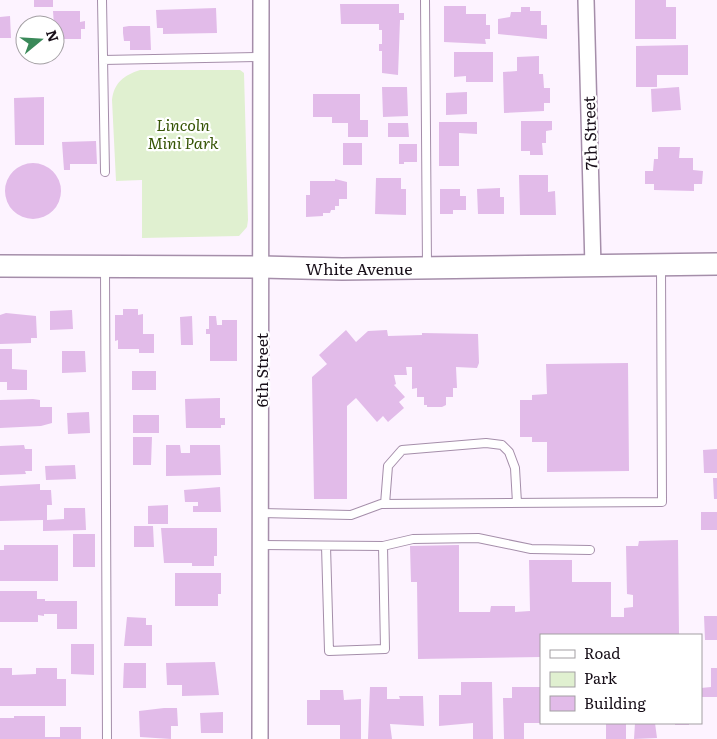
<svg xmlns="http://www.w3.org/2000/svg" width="717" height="739" viewBox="0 0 717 739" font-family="Literata,serif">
  <rect width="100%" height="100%" fill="#fdf3ff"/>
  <!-- green -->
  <path fill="#e0f0d0" d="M140,70H240L244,73L248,220L247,227L239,236L142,238V180L116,181L112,100C114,83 124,75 140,70Z"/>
  <!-- building -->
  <path fill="#e2bbe9" d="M34,0H53V7H34Z
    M635,0H666V7H676V39H635Z
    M340,4H399V13H404V20H400L398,75L382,73V51H379V44H382V30H379V24H341Z
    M444,6H466V14H486V25H490V39H485L486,44L444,42Z
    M521,7H530V11H541V25H547V39L498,34V19L510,17L511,12H521Z
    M216,8L217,33L163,34V28H157L156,10Z
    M53,11H80V22L85,21V29H81V39H55Z
    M10,16L11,38H0V17Z
    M129,26H150L151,50H130V41H124L123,33V27Z
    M688,45V75H657V87H636V46Z
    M454,52H493V82H466V76L454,77Z
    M539,56V74H543L544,88H550V103H544V111L504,113L503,72L517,71V57Z
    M382,87H407L408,116L383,117Z
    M679,87L681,110L652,112L651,89Z
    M467,92V114L446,115V93Z
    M313,94H360V120H368V137H348V123H332V117H313Z
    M44,97V145H15L14,98Z
    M521,121H552V130L546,131V143H542L543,155H530V151H521Z
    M439,122H477V134L459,133V166H439Z
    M388,123H408L409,137H388Z
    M96,141L97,164H70V170H64L62,142Z
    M343,143H362V165H343Z
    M399,144H417V162H404V164H399Z
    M658,147H680L679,158H693V170L703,171L702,184H694V191L654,190V184H645V171H653L654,159H658Z
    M5 191a28 28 0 1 1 56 0a28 28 0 1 1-56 0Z
    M519,175H548V192L555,191L556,215H520Z
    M376,178H401V189H406V215L375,214Z
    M335,179L347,182V199H339V206H335V210H331L330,213H323V216L306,217V195H310V181H335Z
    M500,188V197H504V214H478L477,189Z
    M440,189H460V196H466V210H453V214H440Z
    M123,309H138V315L143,314V334H154V353H139V349H118V340L115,341V315H123Z
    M72,310L73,329L50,330V311Z
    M6,313L36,316L37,338H31V343L0,344V315Z
    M192,316L193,345H181L180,317Z
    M209,316H216L217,325H222V320H237V361H210V334H206V329H209Z
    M346,330L356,342L368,331L387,330L388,336L422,335V333L478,334L479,363L477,368L456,367L457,388H453V397H446V405L442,407H427V405H424V397H417V388L412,389V367H406L407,375H394L396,384L394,385L405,397L399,402L404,408L388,422L383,416L377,422L356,398L347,406V499H314L312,377L327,364L319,355Z
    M0,349H12V369L27,370V390H7V382H0Z
    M62,351H85L86,372L62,373Z
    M628,363L629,471L547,472V442H532V437H520V400H532V395L547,394L546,364Z
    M132,371H156V390H132Z
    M220,398V418H225V425H221V428H186L185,399Z
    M33,399L40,400V407H52V423L41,426L0,428V400Z
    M89,412L90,433L68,434L67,413Z
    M133,415H159V433H133Z
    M133,437H152L151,465H133Z
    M24,445L25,449H32V471H25L26,474L0,475V446Z
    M166,445H180L181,453H190V445H220L221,475L166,476Z
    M717,449V473H704L703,450Z
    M75,465L76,479L46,480L45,466Z
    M713,478H717V499H714Z
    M40,484V490H51L52,505H47V520L64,519V508H85L86,530L43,531V520L0,521V486Z
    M220,487L221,512H193V506H198V502H185L184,490Z
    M168,505V524H148V506Z
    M701,512H717V530H701Z
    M134,526H153L154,547H134Z
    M161,528H217V556H214V566H192V563H164Z
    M73,534H95V567H73Z
    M678,540L679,635H541V657L418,659L417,582H411L410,546L459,545V612H490L491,606H515V612L530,611L529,560H572V582H611V617H624V608L633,607V595L627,594L626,546H638L639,541Z
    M4,545H58V581H0V550H4Z
    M175,573H221V594H218V606H175Z
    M0,591H37V599H45V601H77V629H57V614H44V616L38,615V622H0Z
    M704,616H717V640H705Z
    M127,617L146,618V625H152V646H124Z
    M71,644H94V675L71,674Z
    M215,662L219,695L182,696V685H167L166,663Z
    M124,663H146V688H123Z
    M0,668H12V675L36,674V668H57V679H66V706H0Z
    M711,668H717V697H701V688L711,687Z
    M461,682H492L493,739H473V723L439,726V695H461Z
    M370,687H387V699H400L399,696H423L424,726L390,724L392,739H368Z
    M512,687H541V723H524V739H504L503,698H512Z
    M320,690H343L344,700L361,699V739H340V725H307V700H320Z
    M164,708H177L178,726H171V739L140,737L139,711Z
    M223,712V733H201L200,713Z
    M14,716H45V737H60V727H81V739H0V718H14Z
    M606,723H626V739H606Z
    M635,723H655L657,738L634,739Z
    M675,723H689V725H675Z"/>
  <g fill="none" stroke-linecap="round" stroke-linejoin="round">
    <defs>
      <path id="service" d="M102,0L105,172
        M425,0L427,265
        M103,60L261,57
        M105,269L107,739
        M385,504L388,466L402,450L486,443L502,445L509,452L515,468L517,503
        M261,513L351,515L381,504L662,502L661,267
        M261,545L383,546L413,539L478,538L531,549L590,550
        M326,546L329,651L385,649L383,546"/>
      <path id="minor" d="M586,0L593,267
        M260,739L261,0"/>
      <path id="secondary" d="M0,266L262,267L342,269L717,264"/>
    </defs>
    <!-- service casing -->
    <use href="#service" stroke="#a58eaa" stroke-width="10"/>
    <!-- minor casing -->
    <use href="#minor" stroke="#a58eaa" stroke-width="18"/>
    <!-- secondary casing -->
    <use href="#secondary" stroke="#a58eaa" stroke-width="24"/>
    <!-- service -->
    <use href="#service" stroke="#fff" stroke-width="8"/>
    <!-- minor -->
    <use href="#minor" stroke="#fff" stroke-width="15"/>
    <!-- secondary -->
    <use href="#secondary" stroke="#fff" stroke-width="21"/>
  </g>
  <g text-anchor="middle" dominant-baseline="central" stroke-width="4.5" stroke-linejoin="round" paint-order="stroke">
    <!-- park labels -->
    <g font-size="16" font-style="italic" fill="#365405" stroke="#fff">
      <text x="183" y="124">Lincoln<tspan x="183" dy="18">Mini Park</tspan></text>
    </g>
    <!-- street labels -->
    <g font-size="16" fill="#180f19" stroke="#fff">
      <text transform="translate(589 133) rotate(-92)">7th Street</text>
      <text x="359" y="268">White Avenue</text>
      <text transform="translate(261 370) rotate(-90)">6th Street</text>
    </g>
  </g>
  <!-- legend -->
  <rect x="540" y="634" width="162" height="90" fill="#ffffff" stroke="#a39fa3"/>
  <rect x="550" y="650" width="25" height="8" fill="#ffffff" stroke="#a39fa3"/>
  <text x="584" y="659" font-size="15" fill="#180f19">Road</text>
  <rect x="550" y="672" width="25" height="15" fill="#e0f0d0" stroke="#a39fa3"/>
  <text x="584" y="684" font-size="15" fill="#180f19">Park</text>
  <rect x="550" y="696" width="25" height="15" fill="#e2bbe9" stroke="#a39fa3"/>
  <text x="584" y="709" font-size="15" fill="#180f19">Building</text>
  <!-- north arrow -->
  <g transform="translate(40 40) rotate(72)"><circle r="24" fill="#ffffff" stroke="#a39fa3"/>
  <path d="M0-4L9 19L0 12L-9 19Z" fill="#3a8959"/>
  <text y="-8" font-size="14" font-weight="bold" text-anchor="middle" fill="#180f19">N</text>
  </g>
</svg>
